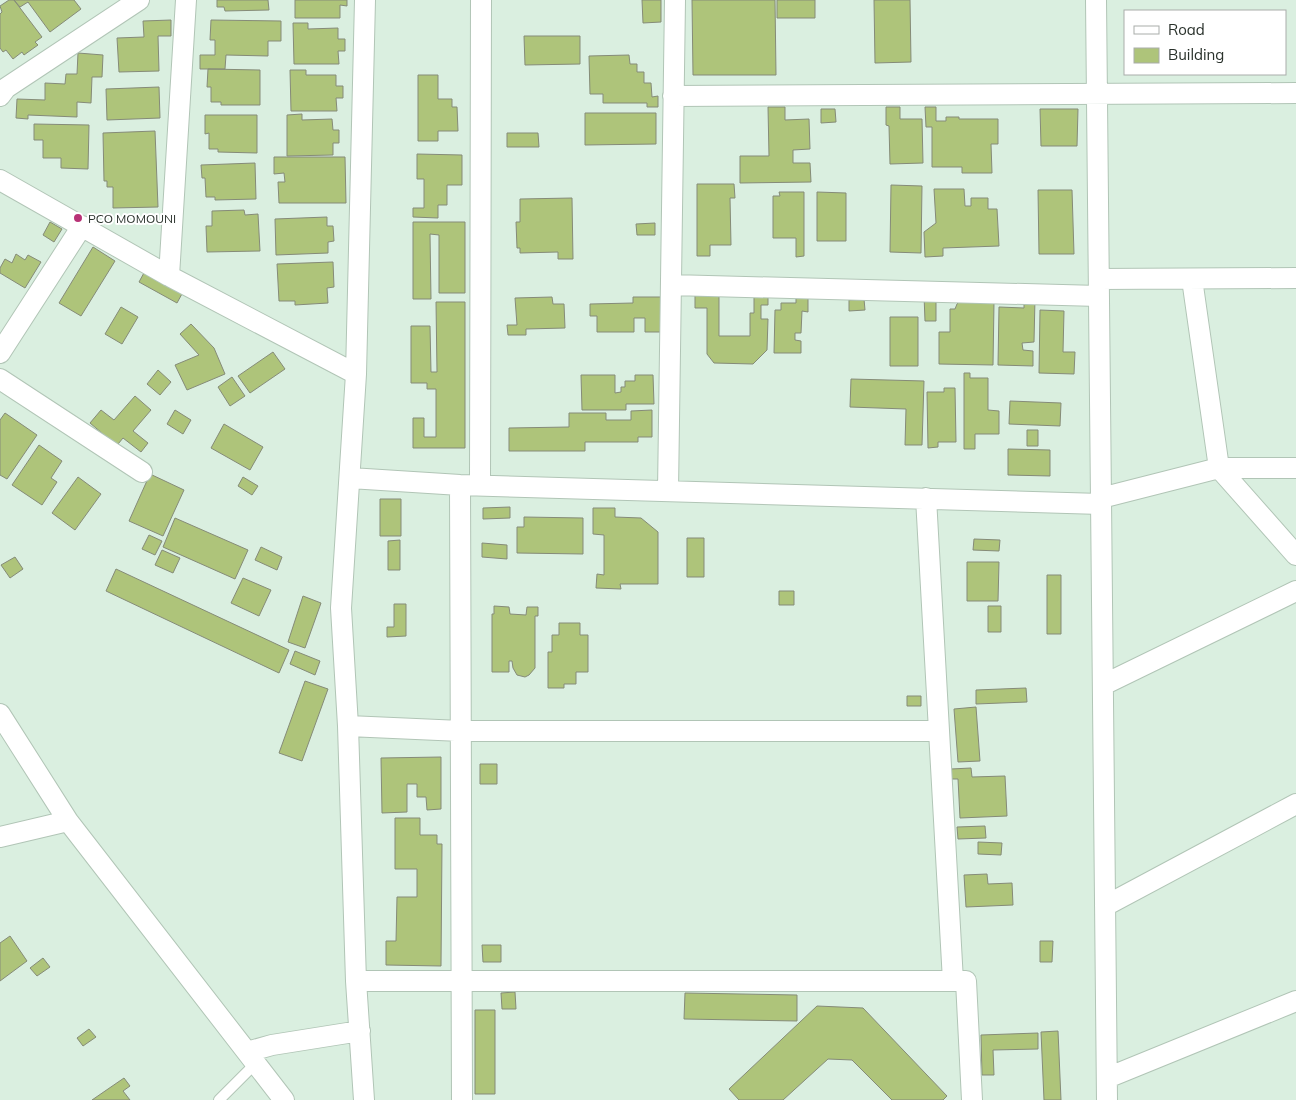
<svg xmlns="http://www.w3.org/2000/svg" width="1296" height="1100" viewBox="0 0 1296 1100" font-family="Mulish,sans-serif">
  <rect width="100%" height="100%" fill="#daefe0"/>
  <!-- building -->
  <path fill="#aec47a" stroke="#858b78" d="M9,0H14L42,37L35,42L38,45L24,55L22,52L13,59L6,50L3,52L0,48V14L2,12L0,6Z
    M14,0H74L81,9L50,32L28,2L20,7Z
    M217,0H268L269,10L225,11L224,7H217Z
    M295,0H347V6L340,5V18H295Z
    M642,0H661V22L643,23Z
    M692,0H775L776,75H693Z
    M777,0H815V18H777Z
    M874,0H910L911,62L875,63Z
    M171,20V36H158L159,71L119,72L117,38L144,37L143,21Z
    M211,20L281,21V41H268V56L226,55L225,69H200V55H215V40H210Z
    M293,23H308V29L338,28V39H345V51H338L339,64H294Z
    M524,36H580V64L525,65Z
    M78,53L103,55L102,77H92L91,103L77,102V117L28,115V119L16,118L17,99L45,100V83L65,84L66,74H77Z
    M629,55L630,64H637V72H644V83H651L652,97L658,96V107H647V103H603V94H590L589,56Z
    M208,69L260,70V105H221V102H211V87H207Z
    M290,70H306V75H336V86H343V98H336L337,111H291Z
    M418,75H438V99H452V107H457L458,131H438V141H418Z
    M159,87L160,118L107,120L106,89Z
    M768,107H785V120L809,119L810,149L793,150V163H810L811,182L740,183V156H769Z
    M886,107H900V119H922L923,163L890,164L889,126L886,125Z
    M925,107H936V121H946V117H959V119H998V144H991L992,173H962V167H932V127H926Z
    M821,109H835L836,122L821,123Z
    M1040,109H1078L1077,146H1041Z
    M585,113H656V144L585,145Z
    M302,114V120L332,119L333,130H339V143H333V155L287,156V115Z
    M205,115H257V153L218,152V149H209V133L205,134Z
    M34,124L89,125L88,169L61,168V158H43V140H34Z
    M155,131L158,207L113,208V187H107V181H104L103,133Z
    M507,133H538L539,147H507Z
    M417,154L462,155V185H447V205H438V218L413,217V208H424V179H417Z
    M274,157H345L346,203H279L278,182H285L284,173L274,174Z
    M255,163L256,199L215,200V197H206L205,178H202L201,165Z
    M697,184H734L735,198H730L731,245H710V256H697Z
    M891,185L922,186L921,253L890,252Z
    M934,189H964L965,206H971V198H988V209H997L999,246L943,248V256L925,257L924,232L936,223Z
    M1038,190H1072L1074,254H1039Z
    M779,192H804V256L796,257V238H773V196H780Z
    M817,192L846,193V241H817Z
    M572,198L573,259H558V252L520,253V248H517L516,222H520V199Z
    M244,210L245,215L258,214L260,251L207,252L206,226H212V211Z
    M327,217V226H333L334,241L328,242V253L276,255L275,219Z
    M50,222L62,229L54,242L43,235Z
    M413,222H465V293H439V235L430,234L431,299H413Z
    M655,223V235H637L636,224Z
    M93,247L115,261L81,316L59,303Z
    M16,254L25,260L28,255L41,262L25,288L0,273V268L5,259L12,263Z
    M333,262L334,287L327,288L328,303L295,305V301H279L277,264Z
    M145,271L183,292L177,303L139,282Z
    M695,295L719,296V336H750V313H754V296H768V305H761V319H768L767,350L753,364L714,363L707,354V308H695Z
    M924,295L936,296V321H925Z
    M796,296H808V312L802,311L801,333H795V340L801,341V353H774L775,310H781V303H796Z
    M552,297L553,304H564L565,328L526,329V335H508L507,325H517L515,298Z
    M633,297H661L662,332H645V318H634V332H597V316H590V304L633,303Z
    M1024,298H1035L1034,342L1022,343L1023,350L1033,351V366L998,365L999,307L1024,308Z
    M864,299L865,310L849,311V300Z
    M961,300L994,302L993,365L939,364V332H950V309H955L957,304Z
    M436,302H465V448H413V418H424V437H436V389H427V383H411V326H430L431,372H437Z
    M121,307L138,317L122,344L105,334Z
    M1040,310L1064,311L1063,352H1075L1074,374L1039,373Z
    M890,317H918V366H890Z
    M191,324L214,348L225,374L187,390L175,365L199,355L180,334Z
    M273,352L285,369L250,393L238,376Z
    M158,370L171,382L160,395L147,384Z
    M964,373H970V378H988V410L999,411V434H975V449H964Z
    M581,375H615V393L621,392V387H625V381H635V375H653L654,404H626V410H582Z
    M232,377L245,396L230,406L218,387Z
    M851,379L924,381L922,445H905L906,409L850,407Z
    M944,388H955L956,442H938V447L928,448L927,392H944Z
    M135,396L151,410L133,431L148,443L141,452L123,438L114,449L100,437L103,434L90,423L101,410L114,420Z
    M1010,401L1061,403L1060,426L1009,424Z
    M175,410L191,420L183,434L167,424Z
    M652,410V437H638V442H585V451H509V428L569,427V413H606V420H631V411Z
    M5,413L37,435L7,479L0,475V420Z
    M224,424L263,447L250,470L211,448Z
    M1027,430H1038V446H1027Z
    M39,445L62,461L51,478L57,482L42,505L12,485Z
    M1008,449L1050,450V476L1008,475Z
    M150,474L184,490L163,536L129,521Z
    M78,477L101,494L75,530L52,513Z
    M243,477L258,486L252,495L238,486Z
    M380,499H401V536H380Z
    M510,507V518L483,519V508Z
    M593,508H615V517L641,518L658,532V584H620L621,589L596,588L597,574L604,575V535L593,534Z
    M524,517L583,518V554L517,553V527H524Z
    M175,518L248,550L235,579L163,547Z
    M149,535L162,541L155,555L142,549Z
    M687,538H704V577H687Z
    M974,539L1000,540L999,551L973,550Z
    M400,540V570H388V541Z
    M482,543L507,545V559L482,557Z
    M261,547L282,557L277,570L255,560Z
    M162,550L180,558L173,573L155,565Z
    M15,557L23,569L10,578L1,565Z
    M967,562H999L998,601H967Z
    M116,569L289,650L279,673L106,591Z
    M1047,575H1061V634H1047Z
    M243,578L271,590L259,616L231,603Z
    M779,591H794V605H779Z
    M303,596L321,603L305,648L288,642Z
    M394,604H406V636L387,637V627H394Z
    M494,606L509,607L510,614L526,615L527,607H538V616H535V668L529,675L525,677L517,675L513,668L512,661H509V672H492V614H494Z
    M988,606H1001V632H988Z
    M559,623H580V635H588V672H576V684H564V688H548V652H552V635H559Z
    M295,651L320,661L315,675L290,664Z
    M305,681L328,689L302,761L279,753Z
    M1026,688L1027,702L976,704V690Z
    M907,696H921V706H907Z
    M976,707L980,761L958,762L954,709Z
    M441,757V809L427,810L426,797H417V784H407V812L382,813L381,758Z
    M480,764H497V784H480Z
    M971,768L972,777L1005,776L1007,816L960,818L958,779H951V769Z
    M395,818H420V835H437V844H442L441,966L386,965V941H396L397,897H417V869H395Z
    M985,826L986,838L958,839L957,827Z
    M978,842L1002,843L1001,855L978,854Z
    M987,874L988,884L1012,883L1013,905L966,907L964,875Z
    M10,936L27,961L0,981V943Z
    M1040,941H1053L1052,962H1040Z
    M482,945H501V962H483Z
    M43,958L50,967L37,976L30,968Z
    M515,992L516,1009H502L501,993Z
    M685,993L797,995V1021L684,1019Z
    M817,1006L863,1008L947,1096L943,1100H892L852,1060L828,1059L783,1100H739L729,1089Z
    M475,1010H495V1094H475Z
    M89,1029L96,1037L83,1046L77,1038Z
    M1058,1031L1061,1100H1044L1041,1032Z
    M1038,1033V1049L993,1050L994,1075H982L981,1035Z
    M124,1078L130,1086L123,1091L130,1100H92Z"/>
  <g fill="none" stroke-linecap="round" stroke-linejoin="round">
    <defs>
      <path id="service" d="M219,1100L255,1064"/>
      <path id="minor" d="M1096,0L1107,1100
        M0,96L6,88L139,0
        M673,96L1296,93
        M0,180L169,276L356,374
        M169,276L186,0
        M1099,279L1296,278
        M1192,279L1219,468L1296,555
        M671,285L1099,296
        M0,353L82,226
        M0,379L142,472
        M350,478L460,485L1101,504
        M460,485L462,1100
        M480,485L481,0
        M668,491L675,0
        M926,498L953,981
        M1101,498L1219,468H1296
        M1103,685L1296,591
        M0,714L68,821L284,1100
        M348,726L461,731H939
        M0,837L68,821
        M1105,906L1296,804
        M356,981H966L972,1100
        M247,1052L272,1045L360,1031
        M1107,1078L1296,1001
        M364,1100L356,981L348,726L341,608L356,374L365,0"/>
    </defs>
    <!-- service casing -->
    <use href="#service" stroke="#b1c5b6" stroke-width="12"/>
    <!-- minor casing -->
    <use href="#minor" stroke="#b1c5b6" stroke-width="22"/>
    <!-- service -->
    <use href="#service" stroke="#fff" stroke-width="10"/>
    <!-- minor -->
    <use href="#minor" stroke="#fff" stroke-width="20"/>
  </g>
  <!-- markers -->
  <circle fill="#b83276" stroke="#fff" stroke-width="2" cx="78" cy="218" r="5"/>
  <g text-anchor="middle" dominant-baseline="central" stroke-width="4" stroke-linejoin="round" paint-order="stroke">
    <!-- poi labels -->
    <g font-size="12" fill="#29312b" stroke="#fff" text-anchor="start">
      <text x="88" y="218">PCO MOMOUNI</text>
    </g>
  </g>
  <!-- legend -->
  <rect x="1124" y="10" width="162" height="65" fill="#ffffff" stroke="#a9adaa"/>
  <rect x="1134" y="26" width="25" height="8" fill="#ffffff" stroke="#a9adaa"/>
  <text x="1168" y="35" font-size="15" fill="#29312b">Road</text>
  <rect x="1134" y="48" width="25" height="15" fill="#aec47a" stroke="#a9adaa"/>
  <text x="1168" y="60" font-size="15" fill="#29312b">Building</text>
</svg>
